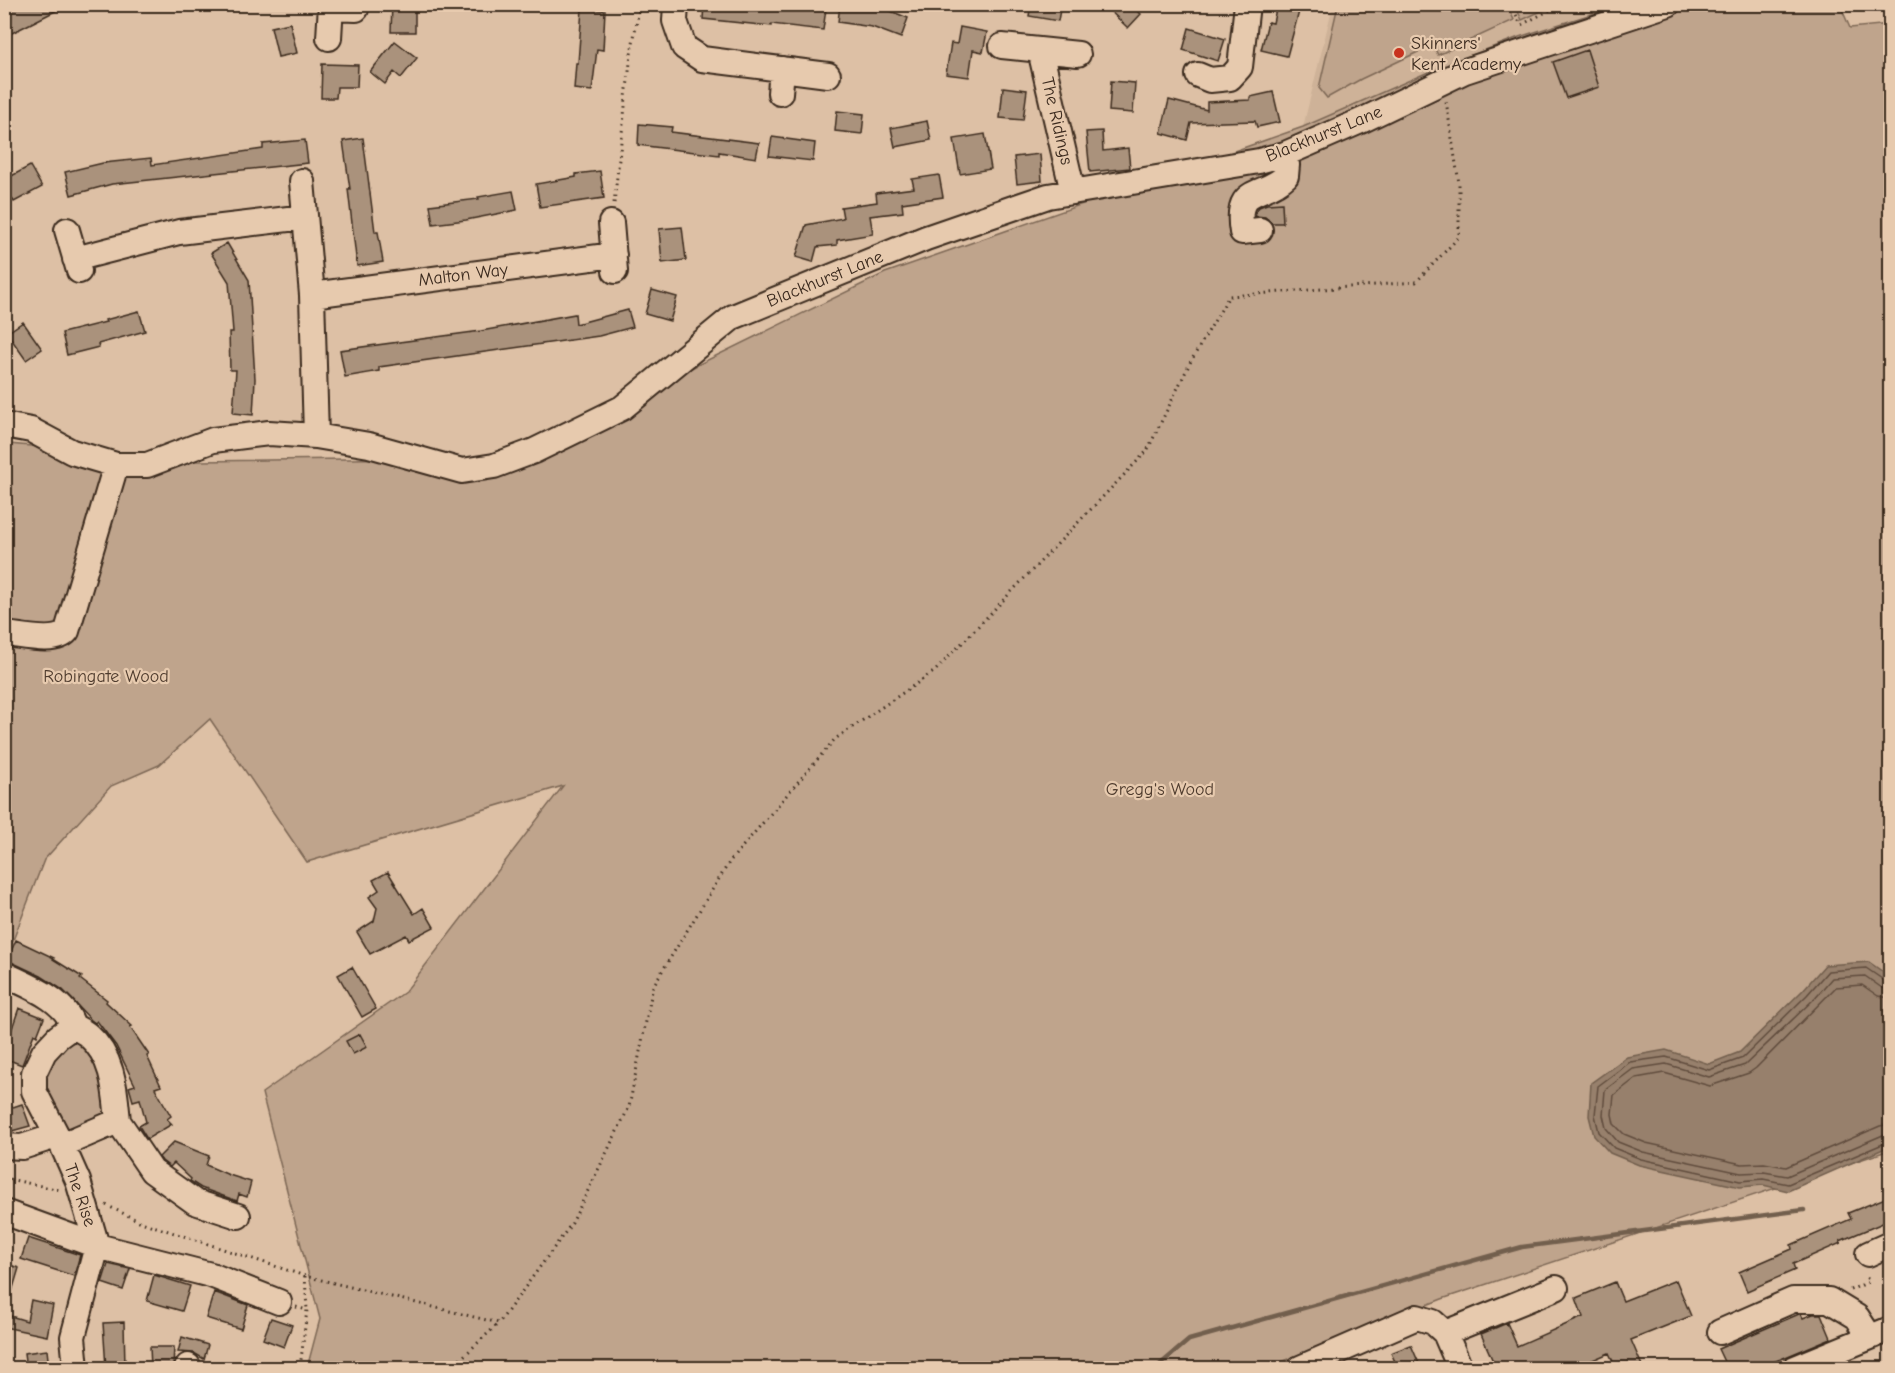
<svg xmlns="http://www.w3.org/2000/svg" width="1895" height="1373" viewBox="0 0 1895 1373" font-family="'Comic Neue',sans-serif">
  <rect width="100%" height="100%" fill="#ddc0a5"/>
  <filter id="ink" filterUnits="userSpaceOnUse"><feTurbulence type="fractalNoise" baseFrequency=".0167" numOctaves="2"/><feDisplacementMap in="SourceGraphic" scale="12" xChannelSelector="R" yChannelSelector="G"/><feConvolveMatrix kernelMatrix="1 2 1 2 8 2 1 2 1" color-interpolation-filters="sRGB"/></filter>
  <g filter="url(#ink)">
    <!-- built -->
    <path fill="#ceb298" d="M1333,5H1615L1519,37L1433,70L1303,127Z"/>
    <!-- green -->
    <path fill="#bfa48c" stroke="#7d6755" stroke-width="1.5" d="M1623,4L1840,5L1850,28L1890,24V1150L1442,1299L1266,1368H307L320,1319L262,1093L405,992L563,786L307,862L210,719L159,765L111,786L44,860L5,961V433L9,444L198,461L510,457L885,273L1303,127L1433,70L1519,37Z
      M1338,5H1507L1514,20L1438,55L1431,41L1418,52L1361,79L1327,98L1319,88Z
      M1515,5H1554L1522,20Z
      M81,1042L97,1053L106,1113L67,1130L40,1090C47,1061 45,1043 81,1042Z"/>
    <!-- water -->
    <path fill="#97806c" stroke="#725e4d" stroke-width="1.5" d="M1869,962L1890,977V1064L1889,1068L1890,1069V1146L1788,1191L1763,1185L1740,1187L1639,1165L1610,1153L1594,1136L1589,1116L1591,1083L1627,1057L1666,1050L1709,1064L1740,1052L1803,990L1825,965Z"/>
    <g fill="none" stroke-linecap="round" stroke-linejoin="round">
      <!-- shore -->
      <path stroke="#604c3d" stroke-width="1.5" d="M1890,981H1885L1866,968L1828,971L1807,995L1743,1058L1709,1070L1666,1057L1630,1062L1598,1086L1595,1115L1599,1132L1614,1148L1641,1159L1740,1181L1763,1179L1788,1184L1890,1141
        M1890,989L1882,988L1865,976L1832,978L1813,1000L1745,1065L1709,1077L1666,1064L1633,1069L1605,1090L1603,1115L1606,1128L1618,1142L1643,1152L1741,1173L1764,1172L1787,1176L1883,1135L1890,1133
        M1890,998L1878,996L1862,985L1836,987L1756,1068L1749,1073L1710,1086L1664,1073L1636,1078L1614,1095L1612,1114L1614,1124L1624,1134L1646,1143L1742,1164L1764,1163L1786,1167L1880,1126L1890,1124"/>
      <!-- stream -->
      <path stroke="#725e4d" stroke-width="4.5" d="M1156,1368L1189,1340L1522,1247L1804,1210"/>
    </g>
    <!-- building -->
    <path fill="#aa927b" stroke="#3b2a1e" stroke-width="1.5" d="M15,4H69L4,37V10Z
      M392,4H415V32H391Z
      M704,4H786L826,9L823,30L772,24V26L703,19Z
      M840,4L882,10L883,8L908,18L901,38L872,27L838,22Z
      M1031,4H1061L1058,21L1029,16Z
      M1103,4H1131L1141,14L1128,28Z
      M1277,4H1301L1287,56L1261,50L1268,22L1273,23Z
      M582,9L605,10L603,50L597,49L592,91L574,89L576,63H578Z
      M290,23L297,53L278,57L271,27Z
      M960,27L987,32L983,52L973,50L969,77L946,74L951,43L957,44Z
      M1189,28L1225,39L1218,61L1183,50Z
      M395,41L417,58L401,78L394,72L385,84L370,72Z
      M1587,50L1599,87L1566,98L1553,62Z
      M322,64L358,65L357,87H337L336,98H321Z
      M1111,81L1135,83L1133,113L1109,111Z
      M1003,87L1027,90L1023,120L1000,118Z
      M1273,92L1280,122L1257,127L1255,121L1191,123L1187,140L1161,133L1169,100L1207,110V102L1250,100V97Z
      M837,111L864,114L862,134L835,131Z
      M927,121L931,140L895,147L891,128Z
      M639,124L672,127L671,132L759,143L756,158L719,152V155L638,145Z
      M1102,131L1103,151L1128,148L1130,168L1090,172L1086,132Z
      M985,134L991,169L960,174L954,139Z
      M772,137L815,143L813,161L769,156Z
      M363,138L375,232H378L383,262L357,266L348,189H350L343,141Z
      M305,140L308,163L112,184L71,195L65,172L103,163L151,158L152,165L263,149V144Z
      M1040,154L1042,181L1017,184L1014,157Z
      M30,166L42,187L14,202L4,185V180Z
      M600,171L604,198L540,207L536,184L576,177V174Z
      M939,175L943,197L902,203L903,212L870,216L873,234L837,240V245L817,247L813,262L796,257L806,225L843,218L841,207L877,202L876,193L914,188L912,179Z
      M513,191L517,210L466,220L433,224L430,205L479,199L478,197Z
      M1282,203L1283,223H1272L1265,217L1255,216L1256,211L1259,207L1267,204Z
      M682,227L686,260L662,263L659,229Z
      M227,243L249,280L255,379L253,415L233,413L236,370H230L229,332H233L229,282L211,253Z
      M652,290L677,297L670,321L645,314Z
      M628,310L633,327L599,336L379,367V371L345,377L340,350L481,331L575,314L576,324Z
      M139,311L145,331L98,344L99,347L67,355L62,333L106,322L105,320Z
      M23,322L42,349L26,360L7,333Z
      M388,872L414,914L423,908L434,927L409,940L406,935L370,954L357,932L374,921L377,908L369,897L379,890L373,880Z
      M16,940L54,958L53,959L82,977L80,979L107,1000L106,1002L132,1026L130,1027L149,1055L147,1056L161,1086L155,1088L171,1116L167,1119L172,1124L147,1139L139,1126L146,1122L140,1099L133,1101L129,1087L135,1085L116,1046L97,1021L95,1023L91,1020L63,990L41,976L7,960Z
      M352,967L376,1009L362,1017L338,975Z
      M19,1008L44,1018L37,1036L34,1034L22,1065L4,1058V1038L8,1040Z
      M360,1034L367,1047L353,1054L346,1041Z
      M22,1104L30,1126L8,1132L4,1122V1110Z
      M174,1142L209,1156L206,1165L229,1175L251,1182L247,1197L239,1194L237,1201L201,1188L190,1181L191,1179L174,1163L170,1167L162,1161L159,1157Z
      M1890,1196V1220L1840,1241L1841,1243L1793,1264L1795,1270L1747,1291L1739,1272L1792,1249L1791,1245L1851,1219L1848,1213Z
      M28,1238L80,1255L74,1276L21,1259Z
      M4,1263L19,1268L8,1305H4Z
      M108,1264L130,1269L123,1290L102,1283Z
      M154,1275L190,1286L182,1311L147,1301Z
      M1676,1280L1691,1316L1631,1340L1643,1368H1616L1609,1353L1574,1368H1496L1481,1334L1507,1323L1517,1346L1583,1317L1576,1298L1615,1282L1623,1301Z
      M214,1292L248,1305L241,1329L206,1318Z
      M31,1300L53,1305L47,1336L4,1327V1314L27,1321Z
      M1799,1314H1801L1803,1318L1813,1314H1821L1831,1338L1759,1368H1727L1718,1349Z
      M271,1318L292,1325L284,1347L263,1339Z
      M124,1322L125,1368H106L103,1323Z
      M182,1337L208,1345L204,1359L194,1353L178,1352Z
      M1411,1345L1421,1368H1398L1391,1353Z
      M150,1347H174L173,1367H151Z
      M47,1350L49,1368H26L24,1353Z"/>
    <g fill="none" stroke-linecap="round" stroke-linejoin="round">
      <defs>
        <path id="minor" d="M676,4L675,21L684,47L702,59L828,75
          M331,8L356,9
          M329,38L331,4
          M1002,46L1078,54
          M1040,50L1073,192
          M1198,75L1210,80L1230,78L1240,67L1247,4
          M780,93L782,69
          M302,181L312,295L316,436
          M611,223L615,271
          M67,230L79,271
          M1260,230L1242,232C1234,184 1262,199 1286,176L1287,165L1285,154
          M75,259L179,232L305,217
          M312,295L614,255
          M4,425L31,430L72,452L116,465H147L213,440L269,433L316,436L369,445L462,471L494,466L534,451L622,408L733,317L926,238L1048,196L1259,161L1285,154L1363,120L1465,71L1668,4
          M4,634C20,635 56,645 67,631L116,465
          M4,974C28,986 65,999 73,1026
          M118,1121L152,1171L195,1202L238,1216
          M62,1145L118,1121C115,1091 114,1058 89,1036C85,1032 78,1029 73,1026L58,1037L44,1052L34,1073V1091L62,1145L78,1181L97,1246L211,1275L279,1302
          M4,1146L22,1147L56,1136
          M4,1212L97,1246L73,1337L76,1368
          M1868,1254L1890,1244
          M1720,1332L1793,1300H1829L1857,1317L1870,1337
          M1445,1333L1556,1288
          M187,1368L188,1366
          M1300,1368L1417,1317L1433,1322L1445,1333L1460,1368
          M1795,1368L1890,1329"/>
      </defs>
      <!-- minor casing -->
      <use href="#minor" stroke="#3b2a1e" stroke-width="28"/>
      <!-- path -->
      <path stroke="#3b2a1e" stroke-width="3" stroke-dasharray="1.5 4.5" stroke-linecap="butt" d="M1511,4L1521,25L1562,4
        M614,203L631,54L640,4
        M4,1178L60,1190
        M106,1205L141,1222L305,1276L499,1323L572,1223L629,1107L653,986L730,861L835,739L935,671L1147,451L1191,361L1229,296L1416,282L1459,237V183L1446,101
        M305,1276L307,1310
        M1850,1290L1869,1282L1865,1274
        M296,1307L307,1310L300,1368
        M451,1368L499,1323"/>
      <!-- minor -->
      <use href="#minor" stroke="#e7caae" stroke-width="24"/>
    </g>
  </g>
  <!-- markers -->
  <circle fill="#c8321e" stroke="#e7caae" stroke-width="2" cx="1399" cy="53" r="6"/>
  <g text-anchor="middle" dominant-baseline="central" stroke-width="4.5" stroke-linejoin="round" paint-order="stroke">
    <!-- poi labels -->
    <g font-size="18" fill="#3b2a1e" stroke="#e7caae" text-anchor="start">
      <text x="1411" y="43">Skinners'<tspan x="1411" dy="21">Kent Academy</tspan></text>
    </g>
    <!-- street labels -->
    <g font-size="18" fill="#3b2a1e" stroke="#e7caae">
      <text transform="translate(1057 121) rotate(77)">The Ridings</text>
      <text transform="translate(1324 134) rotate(-22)">Blackhurst Lane</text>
      <text transform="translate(463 275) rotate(-7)">Malton Way</text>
      <text transform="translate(825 279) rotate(-22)">Blackhurst Lane</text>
      <text transform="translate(80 1195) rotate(71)">The Rise</text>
    </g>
    <!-- park labels -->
    <g font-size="18" fill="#4f3c2e" stroke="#e7caae">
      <text x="106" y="676">Robingate Wood</text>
      <text x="1160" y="789">Gregg's Wood</text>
    </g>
  </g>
  <!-- margin -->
  <rect width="1895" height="1373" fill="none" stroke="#e7caae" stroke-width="24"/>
  <rect x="12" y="12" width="1871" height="1349" fill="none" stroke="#3b2a1e" stroke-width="2" filter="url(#ink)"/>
</svg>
